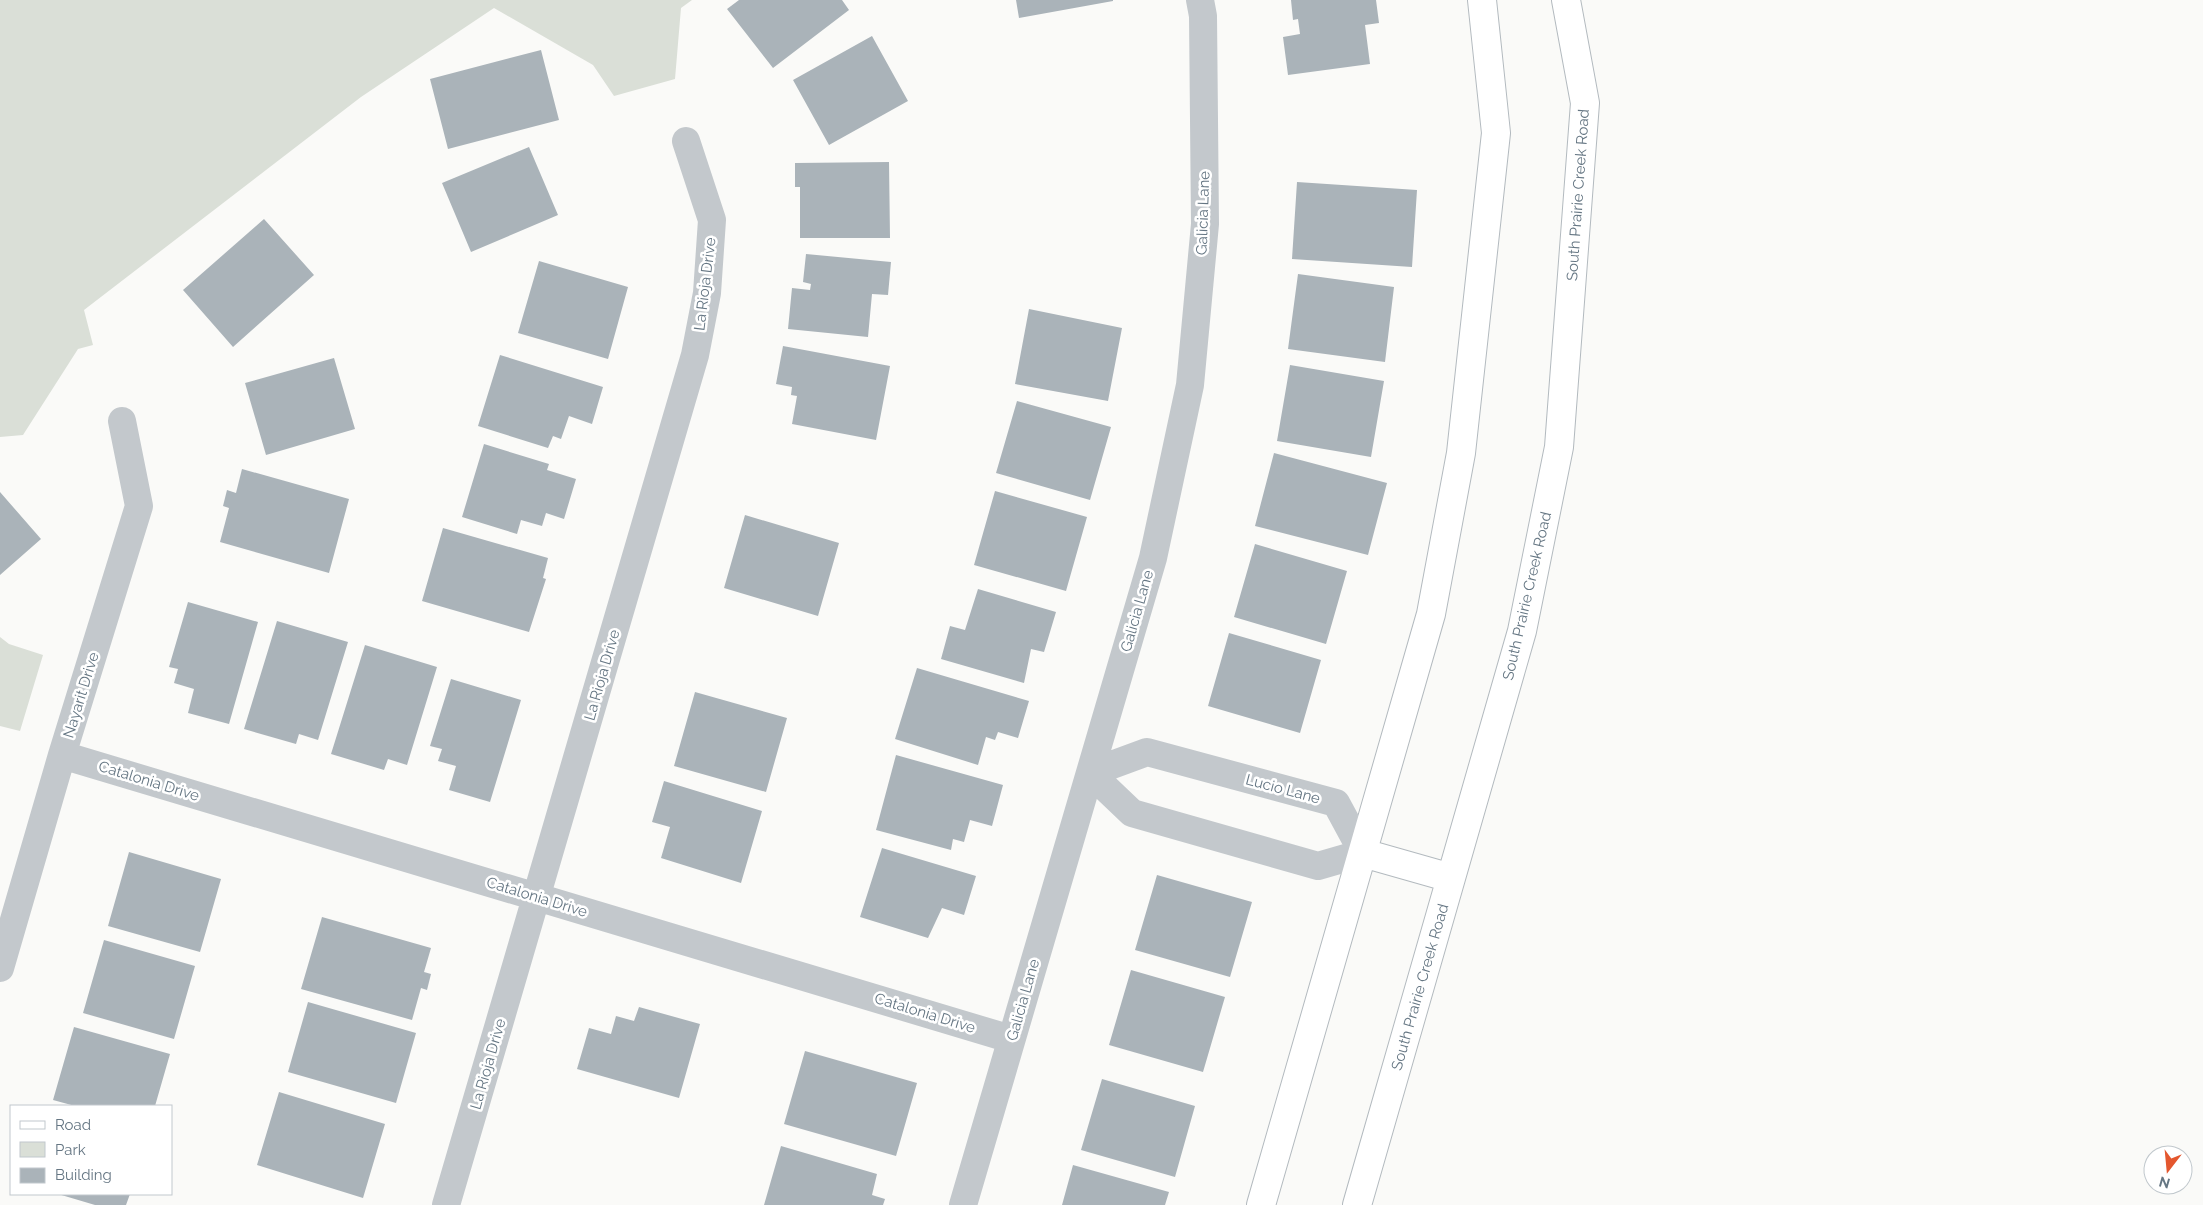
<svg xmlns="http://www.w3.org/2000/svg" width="2203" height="1205" viewBox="0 0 2203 1205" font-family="Raleway,sans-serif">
  <rect width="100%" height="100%" fill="#fafaf8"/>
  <!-- green -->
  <path fill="#dadfd7" d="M0,0H692L681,8L675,79L614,96L593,65L494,8L361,97L84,310L93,345L78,349L23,435L0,437Z
    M0,637L9,644L43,655L20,731L0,726Z"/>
  <!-- building -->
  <path fill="#aab3b9" d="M739,0H842L849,10L773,68L727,9Z
    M1016,0H1113V1L1019,18Z
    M1291,0H1376L1379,23L1365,25L1370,64L1288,75L1283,37L1300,34L1298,19L1293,20Z
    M872,36L908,101L829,145L793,80Z
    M541,50L559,120L448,149L430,79Z
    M529,147L558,215L471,252L442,183Z
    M889,162L890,238H800V187H795V163Z
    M1297,182L1417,190L1412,267L1292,259Z
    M264,219L314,275L233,347L183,290Z
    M806,254L891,262L888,295L872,294L868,337L788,329L792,288L810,290L811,284L803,282Z
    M539,261L628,287L608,359L518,333Z
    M1298,274L1394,287L1385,362L1288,349Z
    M1029,309L1122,328L1108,401L1015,384Z
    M783,346L890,366L876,440L792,424L797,396L791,395L792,387L776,384Z
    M500,355L603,387L592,424L569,416L561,439L553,436L548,448L478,426Z
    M334,358L355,429L266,455L245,383Z
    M1290,365L1384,381L1371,457L1277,441Z
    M1017,401L1111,427L1090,500L996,473Z
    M484,444L549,464L547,470L576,479L564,519L546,513L542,526L521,520L517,534L462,517Z
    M1274,453L1387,483L1368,555L1255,526Z
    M242,469L349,499L329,573L220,542L229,508L223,506L227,490L236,493Z
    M995,491L1087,517L1066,591L974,565Z
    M0,492L41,539L0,575Z
    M745,515L839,543L818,616L724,588Z
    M443,528L548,558L543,578L546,579L529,632L422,601Z
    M1255,544L1347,571L1326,644L1234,617Z
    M978,589L1056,612L1044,652L1031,649L1024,683L941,659L950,626L965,630Z
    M188,602L258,622L229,724L188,713L194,689L174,683L178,669L169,667Z
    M277,621L348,642L318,740L299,734L296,744L244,729Z
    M1229,633L1321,660L1300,733L1208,706Z
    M365,645L437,667L407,765L388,759L384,770L331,754Z
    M917,668L1029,701L1018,738L998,732L995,740L986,737L978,765L895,739Z
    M451,679L521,700L490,802L449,790L456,766L438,761L442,749L430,746Z
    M695,692L787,718L766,792L674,766Z
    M896,755L1003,785L992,826L970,820L964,842L953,839L951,850L876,830Z
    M664,781L762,811L741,883L661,858L670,827L652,822Z
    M882,848L976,876L964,915L942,908L928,938L860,917Z
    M129,852L221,879L200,952L108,926Z
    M1157,875L1252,902L1230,977L1135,950Z
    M322,917L431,948L424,972L431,974L427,990L421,988L412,1020L301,989Z
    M104,940L195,966L174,1039L83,1013Z
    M1131,970L1225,997L1203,1072L1109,1045Z
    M308,1002L416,1033L396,1103L288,1072Z
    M639,1007L700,1024L679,1098L577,1069L589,1028L611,1034L616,1016L634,1021Z
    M74,1027L170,1054L155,1106H75L53,1100Z
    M805,1051L917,1083L896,1156L784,1124Z
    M1102,1079L1195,1106L1175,1177L1081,1150Z
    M279,1092L385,1124L363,1198L257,1165Z
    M781,1146L877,1174L872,1195L885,1199L883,1205H764Z
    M1073,1165L1169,1192L1165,1205H1062Z
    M58,1194H130L126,1205H95Z"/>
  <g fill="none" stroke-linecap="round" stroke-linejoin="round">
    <defs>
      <path id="secondary" d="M1363,853L1451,878
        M1261,1205L1431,614L1461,453L1496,133L1482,0
        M1357,1205L1522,631L1559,447L1585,103L1566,0"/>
    </defs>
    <!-- secondary casing -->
    <use href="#secondary" stroke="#b3babf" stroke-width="30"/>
    <!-- street -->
    <path stroke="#c3c8cc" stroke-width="28" d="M1147,752L1336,803L1363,853L1318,866L1132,813L1090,773Z
      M62,755L1011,1039
      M0,968L62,755L139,506L122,421
      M446,1205L695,355L707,293L712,220L686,141
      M963,1205L1153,558L1190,385L1205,224L1203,16L1200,0"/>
    <!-- secondary -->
    <use href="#secondary" stroke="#fff" stroke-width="28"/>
  </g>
  <g text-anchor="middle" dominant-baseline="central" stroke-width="5" stroke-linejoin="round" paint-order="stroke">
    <!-- street labels -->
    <g font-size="15" fill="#657683" stroke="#fff">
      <text transform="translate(1578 195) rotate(-86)">South Prairie Creek Road</text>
      <text transform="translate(1203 213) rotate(-88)">Galicia Lane</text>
      <text transform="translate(705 284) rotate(-83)">La Rioja Drive</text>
      <text transform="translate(1527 596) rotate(-77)">South Prairie Creek Road</text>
      <text transform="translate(1137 611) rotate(-74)">Galicia Lane</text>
      <text transform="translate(602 675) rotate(-74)">La Rioja Drive</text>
      <text transform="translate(81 695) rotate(-73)">Nayarit Drive</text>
      <text transform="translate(149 781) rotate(17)">Catalonia Drive</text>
      <text transform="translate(1283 789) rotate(15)">Lucio Lane</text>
      <text transform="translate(537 897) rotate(17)">Catalonia Drive</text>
      <text transform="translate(1420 987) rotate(-74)">South Prairie Creek Road</text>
      <text transform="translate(1023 1000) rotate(-74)">Galicia Lane</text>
      <text transform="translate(925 1013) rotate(17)">Catalonia Drive</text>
      <text transform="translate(488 1064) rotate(-74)">La Rioja Drive</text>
    </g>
  </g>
  <!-- legend -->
  <rect x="10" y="1105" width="162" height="90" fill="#ffffff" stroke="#c1c8cd"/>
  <rect x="20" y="1121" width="25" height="8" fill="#ffffff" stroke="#c1c8cd"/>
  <text x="55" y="1130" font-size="15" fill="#657683">Road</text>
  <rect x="20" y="1142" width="25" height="15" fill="#dadfd7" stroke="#c1c8cd"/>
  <text x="55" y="1155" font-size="15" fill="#657683">Park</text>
  <rect x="20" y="1168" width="25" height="15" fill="#aab3b9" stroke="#c1c8cd"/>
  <text x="55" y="1180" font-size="15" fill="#657683">Building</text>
  <!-- north arrow -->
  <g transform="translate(2168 1170) rotate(196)"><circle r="24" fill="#ffffff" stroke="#c1c8cd"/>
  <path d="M0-4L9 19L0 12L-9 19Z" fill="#e4572e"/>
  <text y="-8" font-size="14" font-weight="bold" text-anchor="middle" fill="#657683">N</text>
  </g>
</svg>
